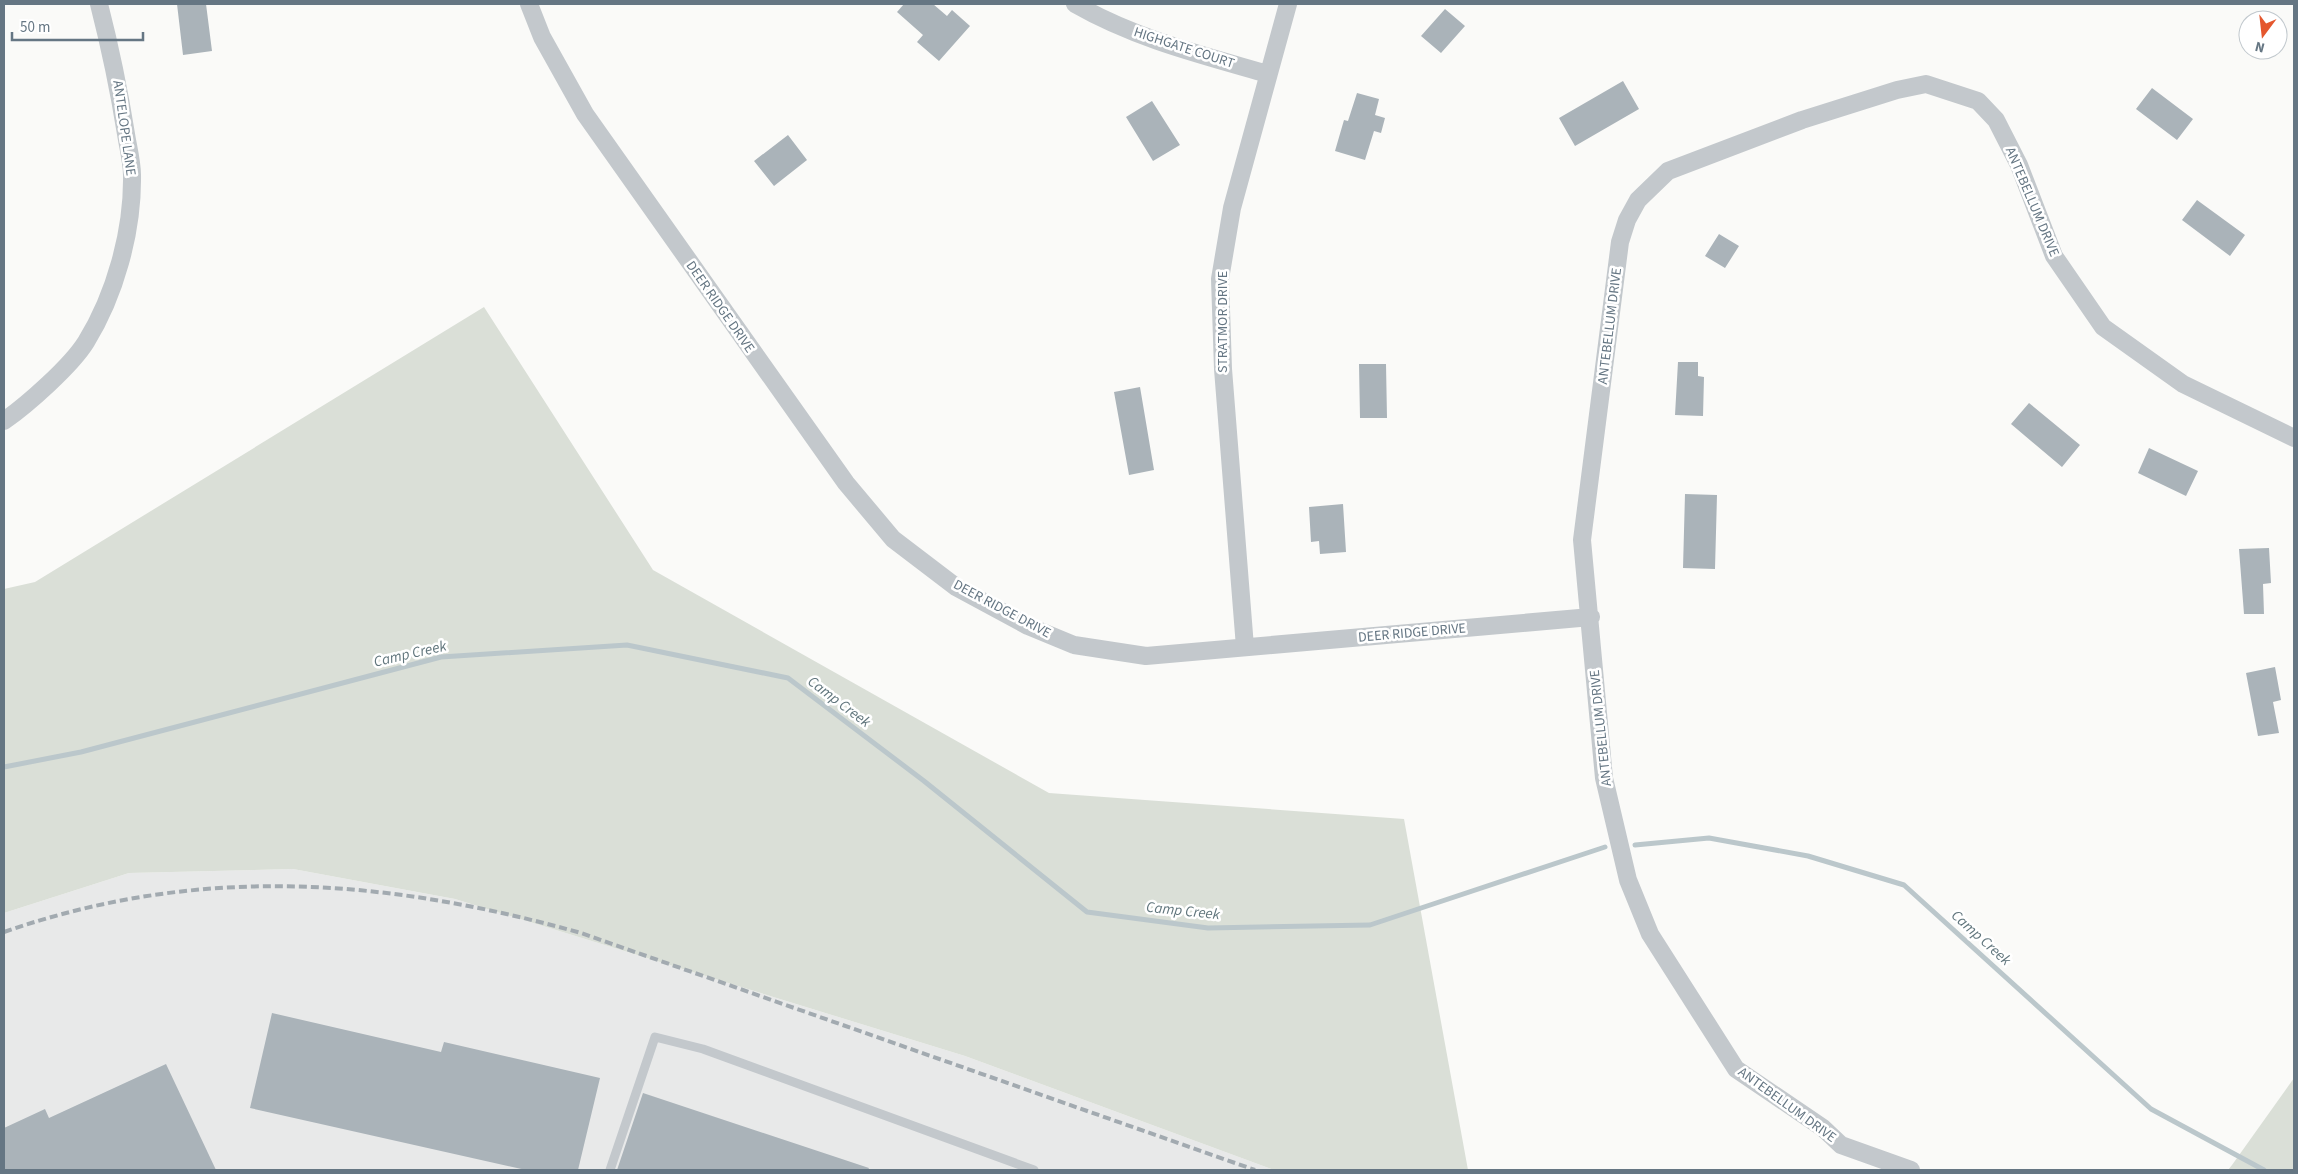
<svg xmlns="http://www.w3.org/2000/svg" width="2298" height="1174" viewBox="0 0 2298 1174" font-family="'Source Sans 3',sans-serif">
  <rect width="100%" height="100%" fill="#fafaf8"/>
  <!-- built -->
  <path fill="#e8e9e9" d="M293,869L455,899L965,1056L1274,1170H4V913L129,873Z"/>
  <!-- green -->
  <path fill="#dadfd7" d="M484,307L653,570L1049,793L1404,819L1468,1170H1274L965,1056L455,899L293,869L129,873L4,913V589L35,582Z
    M2294,1078V1170H2228L2232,1165Z"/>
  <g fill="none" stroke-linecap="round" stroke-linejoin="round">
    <!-- stream -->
    <path stroke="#bbc7cb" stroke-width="5" d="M4,767L81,752L441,657L627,645L788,678L924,781L1087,912L1208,928L1370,925L1605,847
      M1635,845L1709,838L1808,856L1904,885L2151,1109L2264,1170"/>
  </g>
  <!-- building -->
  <path fill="#aab3b9" d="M177,4H206L212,51L183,55Z
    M904,4H933L947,16L952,10L970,26L939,61L917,42L923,35L897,12Z
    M1445,9L1465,26L1441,53L1421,36Z
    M1623,81L1639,109L1575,146L1559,118Z
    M2152,88L2193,119L2177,140L2136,109Z
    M1357,93L1379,99L1375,115L1385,118L1381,133L1374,131L1365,160L1335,151L1344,120L1348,121Z
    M1152,101L1180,145L1153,161L1126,117Z
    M788,135L807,160L774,186L754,161Z
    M2197,200L2245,235L2230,256L2182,220Z
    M1719,234L1739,246L1725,268L1705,256Z
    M1678,362H1698V376L1704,377L1703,416L1675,415Z
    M1359,364H1386L1387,418H1360Z
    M1140,387L1154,470L1129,475L1114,392Z
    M2029,403L2080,445L2062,467L2011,424Z
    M2149,448L2198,471L2186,496L2138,473Z
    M1685,494L1717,495L1715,569L1683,568Z
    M1343,504L1346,552L1320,554L1319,541L1311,542L1309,507Z
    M2269,548L2271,583L2263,584L2264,614H2244L2239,549Z
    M2275,667L2281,700L2273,702L2279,733L2258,736L2246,673Z
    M272,1013L441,1052L444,1042L600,1078L578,1170H526L250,1108Z
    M166,1064L216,1170H4V1128L45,1109L49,1118Z
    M643,1093L869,1168L868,1170H617Z"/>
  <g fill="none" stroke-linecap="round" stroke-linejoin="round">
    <!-- lane -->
    <path stroke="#c3c8cc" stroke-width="9" d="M610,1170L655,1037L703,1049L1034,1170"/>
    <!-- street -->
    <path stroke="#c3c8cc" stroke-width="18" d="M529,4L542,37L585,114L846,483L893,539L956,587L1028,626L1074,645L1146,656L1591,617
      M1075,4C1136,39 1202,55 1268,74
      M4,421C28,404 71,366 86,342C115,295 133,231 132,175C132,162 128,147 126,134C119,90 110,47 99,4
      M1245,647L1223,369L1220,279L1232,208L1288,4
      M1911,1170L1841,1145L1823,1128L1736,1069L1650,934L1628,880L1604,778L1582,540L1620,242L1627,220L1638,200L1668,171L1802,120L1897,90L1926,84L1978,101L1996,120L2019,165L2054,256L2103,327L2183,384L2294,438"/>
    <!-- rail -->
    <path stroke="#a2aab0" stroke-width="4" stroke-dasharray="8 4" stroke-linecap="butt" d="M4,932C199,864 385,878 581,933L1255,1170"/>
  </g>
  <g text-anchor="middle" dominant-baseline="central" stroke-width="5" stroke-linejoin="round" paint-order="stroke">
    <!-- street labels -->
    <g font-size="14" fill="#657683" stroke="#fff">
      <text transform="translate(1184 48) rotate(18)">HIGHGATE COURT</text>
      <text transform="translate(124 128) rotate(82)">ANTELOPE LANE</text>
      <text transform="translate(2032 202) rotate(67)">ANTEBELLUM DRIVE</text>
      <text transform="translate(720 307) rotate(55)">DEER RIDGE DRIVE</text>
      <text transform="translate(1223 322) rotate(-90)">STRATMOR DRIVE</text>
      <text transform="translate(1610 326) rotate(-83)">ANTEBELLUM DRIVE</text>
      <text transform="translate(1002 609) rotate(28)">DEER RIDGE DRIVE</text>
      <text transform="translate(1412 633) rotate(-5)">DEER RIDGE DRIVE</text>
      <text transform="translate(1601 728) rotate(-96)">ANTEBELLUM DRIVE</text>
      <text transform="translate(1787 1105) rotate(36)">ANTEBELLUM DRIVE</text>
    </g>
    <!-- water labels -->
    <g font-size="15" font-style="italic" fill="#60757c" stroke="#fff">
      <text transform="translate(410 654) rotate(-13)">Camp Creek</text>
      <text transform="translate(839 702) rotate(37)">Camp Creek</text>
      <text transform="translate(1183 911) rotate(6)">Camp Creek</text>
      <text transform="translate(1981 938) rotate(42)">Camp Creek</text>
    </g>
  </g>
  <!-- border -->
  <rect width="2298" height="1174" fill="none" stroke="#657683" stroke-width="10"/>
  <!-- north arrow -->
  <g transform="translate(2263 35) rotate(195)"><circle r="24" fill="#ffffff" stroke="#c1c8cd"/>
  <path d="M0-4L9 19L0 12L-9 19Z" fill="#e4572e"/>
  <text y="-8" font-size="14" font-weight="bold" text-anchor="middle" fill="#657683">N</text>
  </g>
  <!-- scale -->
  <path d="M12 32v8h131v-8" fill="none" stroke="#657683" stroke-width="2.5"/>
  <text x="20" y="32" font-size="15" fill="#657683" stroke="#ffffff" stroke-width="4" paint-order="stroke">50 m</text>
</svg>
